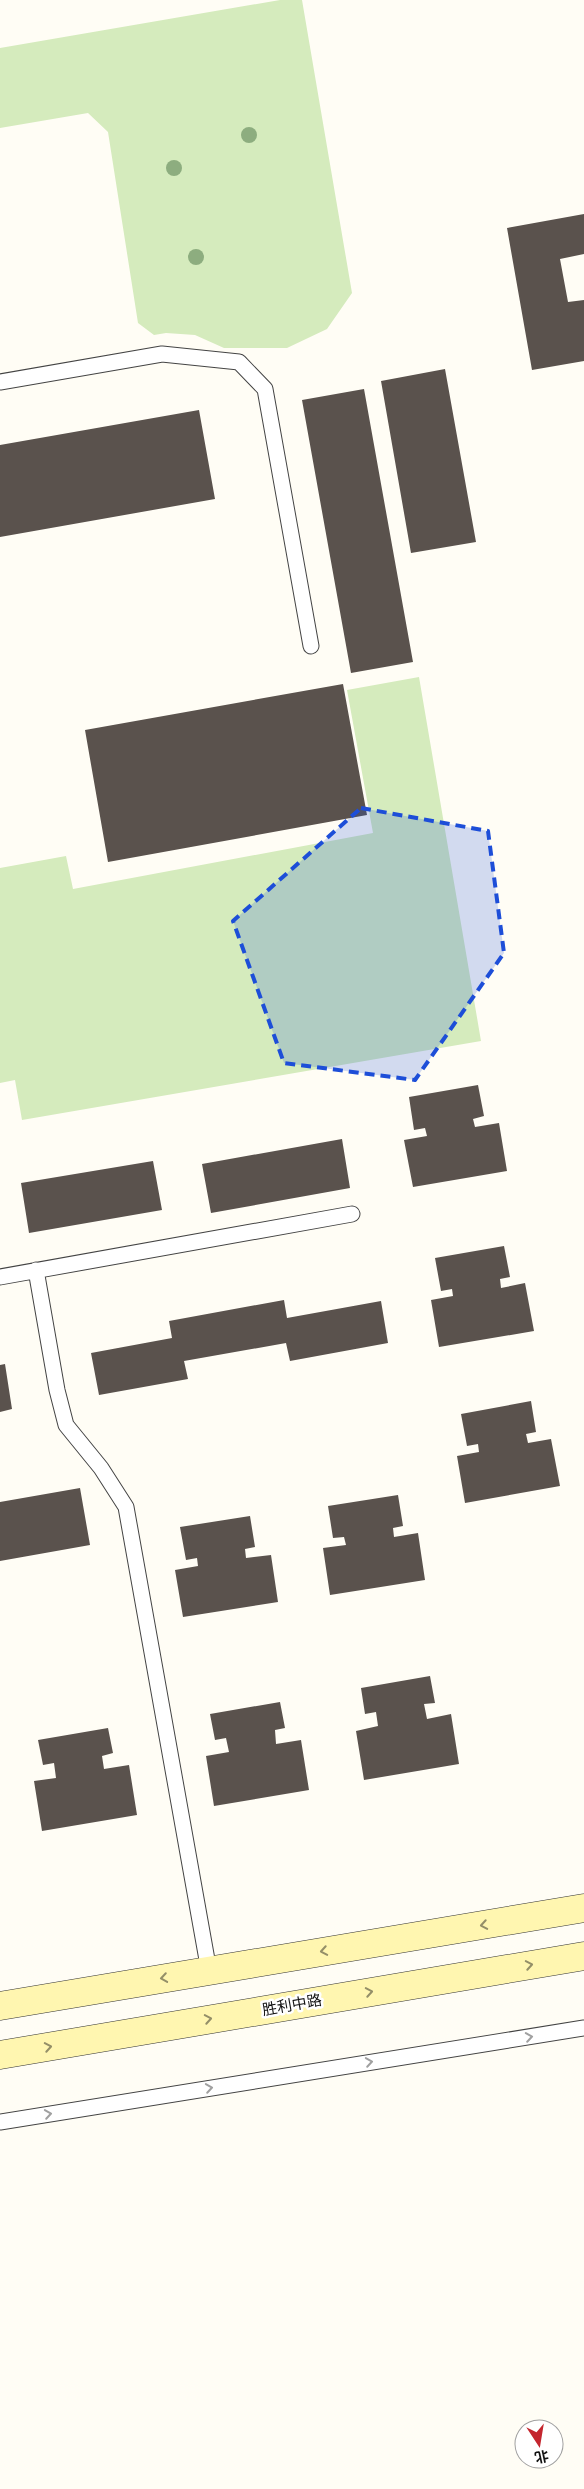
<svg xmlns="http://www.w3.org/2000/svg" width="584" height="2489" viewBox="0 0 584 2489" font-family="Bitter,'Noto Sans SC',serif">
  <rect width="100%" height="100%" fill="#fffdf5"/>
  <!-- green -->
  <path fill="#d5ebbd" d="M280,0H302L352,293L327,329L287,348H224L195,335L166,333L154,335L138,323L108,132L88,113L0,128V48Z
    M419,677L481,1041L22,1120L15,1080L0,1083V868L66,856L73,889L373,833L347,690Z"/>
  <!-- building -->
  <path fill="#5a524d" d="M584,214V254L560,259L568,302L584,300V361L532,370L507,228Z
    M445,369L476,542L411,553L381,381Z
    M364,389L413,662L351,673L302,400Z
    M199,410L215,499L0,537V445Z
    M343,684L367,815L108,862L85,730Z
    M478,1085L484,1116L473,1119L475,1127L499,1123L507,1171L413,1187L404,1140L427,1136L425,1128L414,1130L409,1097Z
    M342,1139L350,1188L211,1213L202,1164Z
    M153,1161L162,1210L29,1233L21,1183Z
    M504,1246L510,1277L500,1279L501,1288L525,1283L534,1331L439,1347L431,1300L453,1296L452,1289L441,1291L435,1258Z
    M284,1300L287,1318L381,1301L388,1343L290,1361L286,1343L184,1361L188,1379L99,1395L91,1353L172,1338L169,1321Z
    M5,1364L12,1409L0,1412V1365Z
    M531,1401L536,1432L526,1434L528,1443L551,1439L560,1486L465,1503L457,1456L479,1452L478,1444L467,1446L461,1414Z
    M80,1488L90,1545L0,1561V1502Z
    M398,1495L403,1526L393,1528L394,1537L418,1533L425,1580L330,1595L323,1548L346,1545L344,1537L333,1538L328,1506Z
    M250,1516L255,1547L245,1549L246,1558L271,1555L278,1602L183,1617L175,1570L198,1566L197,1558L186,1560L180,1527Z
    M430,1676L435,1703L424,1704L427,1719L451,1714L459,1764L364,1780L356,1731L378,1726L376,1712L365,1714L361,1688Z
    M280,1702L285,1728L275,1730L276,1744L301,1740L309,1790L214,1806L206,1756L229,1752L226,1738L215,1740L210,1714Z
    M108,1728L113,1753L102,1756L104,1769L129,1765L137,1815L42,1831L34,1781L56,1778L54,1763L43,1765L38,1740Z"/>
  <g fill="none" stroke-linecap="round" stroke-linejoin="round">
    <defs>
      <path id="lane" d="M0,382L162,354L239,362L265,389L311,646
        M36,1270L57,1390L66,1425L101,1468L126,1507L209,1971
        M0,1277L352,1214
        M0,2122L584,2028"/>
      <path id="secondary" d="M0,2006L584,1908
        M0,2055L584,1956"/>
    </defs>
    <!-- lane casing -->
    <use href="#lane" stroke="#444" stroke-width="17"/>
    <!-- secondary casing -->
    <use href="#secondary" stroke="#333" stroke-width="29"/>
    <!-- lane -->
    <use href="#lane" stroke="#fff" stroke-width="15"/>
    <!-- secondary -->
    <use href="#secondary" stroke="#fff6b0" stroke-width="28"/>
  </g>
  <!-- trees -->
  <g fill="#8dad7f">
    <circle cx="249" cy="135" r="8"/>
    <circle cx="174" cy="168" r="8"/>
    <circle cx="196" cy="257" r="8"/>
  </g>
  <!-- one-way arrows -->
  <defs><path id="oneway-chevron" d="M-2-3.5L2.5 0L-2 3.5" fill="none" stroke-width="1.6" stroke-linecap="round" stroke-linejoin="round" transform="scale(1.25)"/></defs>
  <g stroke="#948f68">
    <use href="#oneway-chevron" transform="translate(484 1925) rotate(170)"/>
    <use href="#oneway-chevron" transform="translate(324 1951) rotate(170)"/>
    <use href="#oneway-chevron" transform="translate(529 1965) rotate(-10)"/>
    <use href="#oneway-chevron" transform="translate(164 1978) rotate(171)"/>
    <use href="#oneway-chevron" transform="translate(369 1992) rotate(-10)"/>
    <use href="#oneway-chevron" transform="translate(208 2019) rotate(-10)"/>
    <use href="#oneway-chevron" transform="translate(48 2047) rotate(-10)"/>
  </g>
  <g stroke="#a0a0a0">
    <use href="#oneway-chevron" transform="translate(529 2037) rotate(-9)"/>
    <use href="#oneway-chevron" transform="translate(369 2062) rotate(-9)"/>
    <use href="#oneway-chevron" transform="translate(209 2088) rotate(-9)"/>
    <use href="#oneway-chevron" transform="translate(48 2114) rotate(-9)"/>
  </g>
  <!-- marked area -->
  <path fill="#1d4ed8" fill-opacity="0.2" stroke="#1d4ed8" stroke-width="4" stroke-dasharray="10 6" stroke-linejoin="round" d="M361,808L488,831L504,953L415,1080L284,1063L233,921Z"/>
  <g text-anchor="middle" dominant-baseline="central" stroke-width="5" stroke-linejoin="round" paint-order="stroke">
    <!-- street labels -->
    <g font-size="15" fill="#111" stroke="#fff">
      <text transform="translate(292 2005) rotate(-10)">胜利中路</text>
    </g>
  </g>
  <!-- north arrow -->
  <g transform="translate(539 2444) rotate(168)"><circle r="24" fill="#ffffff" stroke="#a0a0a0"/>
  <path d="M0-4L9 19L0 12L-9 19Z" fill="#c4262e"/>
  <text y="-8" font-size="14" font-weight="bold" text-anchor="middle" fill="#111111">北</text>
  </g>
</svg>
